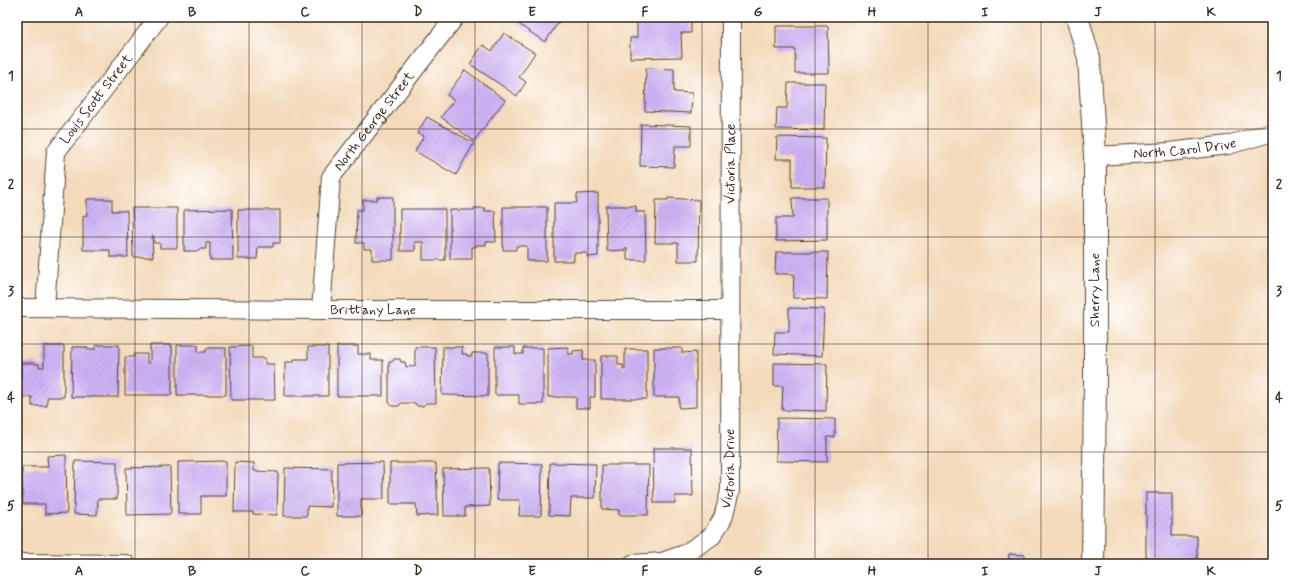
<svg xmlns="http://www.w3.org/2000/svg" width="1290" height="581" viewBox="0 0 1290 581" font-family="Mynerve,sans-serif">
  <defs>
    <pattern id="building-hatch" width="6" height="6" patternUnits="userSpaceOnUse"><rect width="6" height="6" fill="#cdb2f4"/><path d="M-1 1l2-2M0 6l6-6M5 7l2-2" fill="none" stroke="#b199d1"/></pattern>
  </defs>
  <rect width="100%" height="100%" fill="#fff"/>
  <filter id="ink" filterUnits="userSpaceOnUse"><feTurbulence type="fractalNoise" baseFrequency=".025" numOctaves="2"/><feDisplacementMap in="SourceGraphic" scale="8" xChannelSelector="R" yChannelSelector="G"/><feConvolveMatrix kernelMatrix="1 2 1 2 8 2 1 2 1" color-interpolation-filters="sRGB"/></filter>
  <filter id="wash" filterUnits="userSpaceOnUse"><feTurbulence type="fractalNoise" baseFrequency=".012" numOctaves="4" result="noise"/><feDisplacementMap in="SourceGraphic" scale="16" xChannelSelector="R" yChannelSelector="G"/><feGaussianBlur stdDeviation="0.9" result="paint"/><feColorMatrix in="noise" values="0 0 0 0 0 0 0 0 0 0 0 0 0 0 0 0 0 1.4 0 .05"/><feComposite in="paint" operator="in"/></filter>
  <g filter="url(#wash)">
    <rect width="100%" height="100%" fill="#f3daba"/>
    <g id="blocks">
      <!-- building -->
      <path fill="url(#building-hatch)" d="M508,17H562L545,42Z
        M637,17H691V33H681L682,57L630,58V38H637Z
        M776,26H828L829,73H795V49H776Z
        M504,33L535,53L519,77L526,82L517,96L470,64L483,45L492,51Z
        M646,68L674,69V92L692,93L691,113L645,111Z
        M465,70L505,100L474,141L441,117L454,100L447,95Z
        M788,83H825L824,130L776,129L777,108H787Z
        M427,117L474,143L456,175L415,151L424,136L417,133Z
        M641,124L691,126V146H675L674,167L640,166Z
        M777,137L826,138L825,187H792V159H776Z
        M598,193V256L587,257V253H574V261H554V203H577V194Z
        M377,197H393V260H372V249H364V243H356L357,210H363V200H377Z
        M668,198L699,200L698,261H678V243H655L656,200H668Z
        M792,198H827V240L776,241V218H793Z
        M87,199H112V211H127L128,257H110V250H83V216L87,215Z
        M606,206H636V212H645L646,260H627V248H625V250L607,251Z
        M503,207H547V261H527V246H516V250H503Z
        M132,208H177V248H160V243H154V236H152L153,257H133Z
        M474,208H485V211H495L496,242H486V245H476V247H472V259H450V210H474Z
        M232,209L233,260H210V243H206V249H199V251H184V210Z
        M400,209H445V260H423V242H415V251H400Z
        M238,210H280V243H273V247H258L257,259H238Z
        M776,252H828L827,299L793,298L794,274H775Z
        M789,308L824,309L822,356L774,354L775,332H789Z
        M96,345H119L118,397H71L72,347H87V349H96Z
        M150,345H172V395H125V357H134V354H147V363H150Z
        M177,345H198V352H206V348H226V395H177Z
        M44,346H64V397H47V406H32V397H21V363H35V364H39V367H44Z
        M252,346V358H265V364H274L275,400H231L230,347Z
        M337,346H358V354H371V360H383V396H337Z
        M308,347H328V396H285V362H294V359H308Z
        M415,347H435L436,403H426L423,406H417L415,403H401L399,406H392L389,402V362H392L394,359H400L401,362H405L406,367L415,366Z
        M443,347H462V354H467V356H472V353H488V396L442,395Z
        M495,347H515V354H523V348H543V404H519V395H495Z
        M568,347V354H573V351L583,350V360H595V397H590V408H576V397H548V348Z
        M654,348H682V353L696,352V407L679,408V397H654Z
        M625,349H647V399H601V356H618V365H623V369H625Z
        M774,363L827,364L826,411L782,410L783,386H774Z
        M777,418L835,419V437H827V462L776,461Z
        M653,448H692L693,496H675V503H654Z
        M66,455L67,513L45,514V504H23L22,467H48L47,456Z
        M75,461L117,462V499H98L97,515L74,514Z
        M226,461V496H201V514H178V462Z
        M235,462L254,463V471L278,472L277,515L253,514V512H234Z
        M383,462L384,499H361V516H337V463Z
        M390,463H436L438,515L417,516L416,504H390Z
        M498,463L542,464L541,516H519L520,500H497Z
        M550,463L596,464L595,498H571L570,516L549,515Z
        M602,465H649L648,515H619V510L602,509Z
        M170,467L171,514L127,515L126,468Z
        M285,468L332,469L331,507L307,506V516H284Z
        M489,468L490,506L465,507V516H444L443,469Z
        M1146,493H1172V536H1197V564H1146Z
        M1009,554L1025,555L1024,564H1008Z"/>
    </g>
  </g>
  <g filter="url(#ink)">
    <use href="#blocks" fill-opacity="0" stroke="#574435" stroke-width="1"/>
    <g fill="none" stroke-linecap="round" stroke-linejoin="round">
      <defs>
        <g id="minor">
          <path id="s1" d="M1095,156L1169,152L1228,145L1273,132"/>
          <path id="s2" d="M17,308L321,310H730"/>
          <path id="s3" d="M45,308L56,152L159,17"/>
          <path id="s4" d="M321,310L331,177L455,17"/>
          <path d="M17,563L126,564"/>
          <path id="s5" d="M632,564L662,562L685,554L712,536L723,518L730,491L731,17"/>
        </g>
        <path id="tertiary" d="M1077,17L1089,58L1095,156V380L1093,564"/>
      </defs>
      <!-- minor casing -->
      <use href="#minor" stroke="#574435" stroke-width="20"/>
      <!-- tertiary casing -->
      <use href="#tertiary" stroke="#574435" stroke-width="24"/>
      <!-- minor -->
      <use href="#minor" stroke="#fff" stroke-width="18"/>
      <!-- tertiary -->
      <use href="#tertiary" stroke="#fff" stroke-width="22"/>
    </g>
  </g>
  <!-- grid -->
  <path fill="none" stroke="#3b2a1e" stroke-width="1" stroke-opacity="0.55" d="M135,17V564M249,17V564M362,17V564M475,17V564M588,17V564M702,17V564M815,17V564M928,17V564M1041,17V564M1155,17V564M17,129H1273M17,237H1273M17,344H1273M17,452H1273"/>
  <g text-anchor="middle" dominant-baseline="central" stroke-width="3" stroke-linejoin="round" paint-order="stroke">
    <!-- street labels -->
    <g font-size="14" fill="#3b2a1e" stroke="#fff">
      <text stroke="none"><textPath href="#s3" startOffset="223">Louis Scott Street</textPath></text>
      <text stroke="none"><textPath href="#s4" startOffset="204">North George Street</textPath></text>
      <text stroke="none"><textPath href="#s1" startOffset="90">North Carol Drive</textPath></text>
      <text stroke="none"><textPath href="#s5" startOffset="463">Victoria Place</textPath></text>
      <text transform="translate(1095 290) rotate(-90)">Sherry Lane</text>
      <text stroke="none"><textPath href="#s2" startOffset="356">Brittany Lane</textPath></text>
      <text stroke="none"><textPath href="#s5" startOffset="158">Victoria Drive</textPath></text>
    </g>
  </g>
  <!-- margin -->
  <rect width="1290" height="581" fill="none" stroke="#fff" stroke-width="44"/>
  <rect x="22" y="22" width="1246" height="537" fill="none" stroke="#3b2a1e" stroke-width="1.5"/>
  <g font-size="13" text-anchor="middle" font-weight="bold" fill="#3b2a1e">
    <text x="79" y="16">A</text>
    <text x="192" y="16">B</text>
    <text x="305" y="16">C</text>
    <text x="418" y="16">D</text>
    <text x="532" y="16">E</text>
    <text x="645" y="16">F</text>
    <text x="758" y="16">G</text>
    <text x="872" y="16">H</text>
    <text x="985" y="16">I</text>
    <text x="1098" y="16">J</text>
    <text x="1211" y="16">K</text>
    <text x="11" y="80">1</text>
    <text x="1279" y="80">1</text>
    <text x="11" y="188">2</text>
    <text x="1279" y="188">2</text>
    <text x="11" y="295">3</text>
    <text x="1279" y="295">3</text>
    <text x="11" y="402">4</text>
    <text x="1279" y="402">4</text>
    <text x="11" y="510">5</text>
    <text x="1279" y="510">5</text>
    <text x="79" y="575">A</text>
    <text x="192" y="575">B</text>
    <text x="305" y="575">C</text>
    <text x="418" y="575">D</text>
    <text x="532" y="575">E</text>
    <text x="645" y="575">F</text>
    <text x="758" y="575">G</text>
    <text x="872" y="575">H</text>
    <text x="985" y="575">I</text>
    <text x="1098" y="575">J</text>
    <text x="1211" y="575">K</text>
  </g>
</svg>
